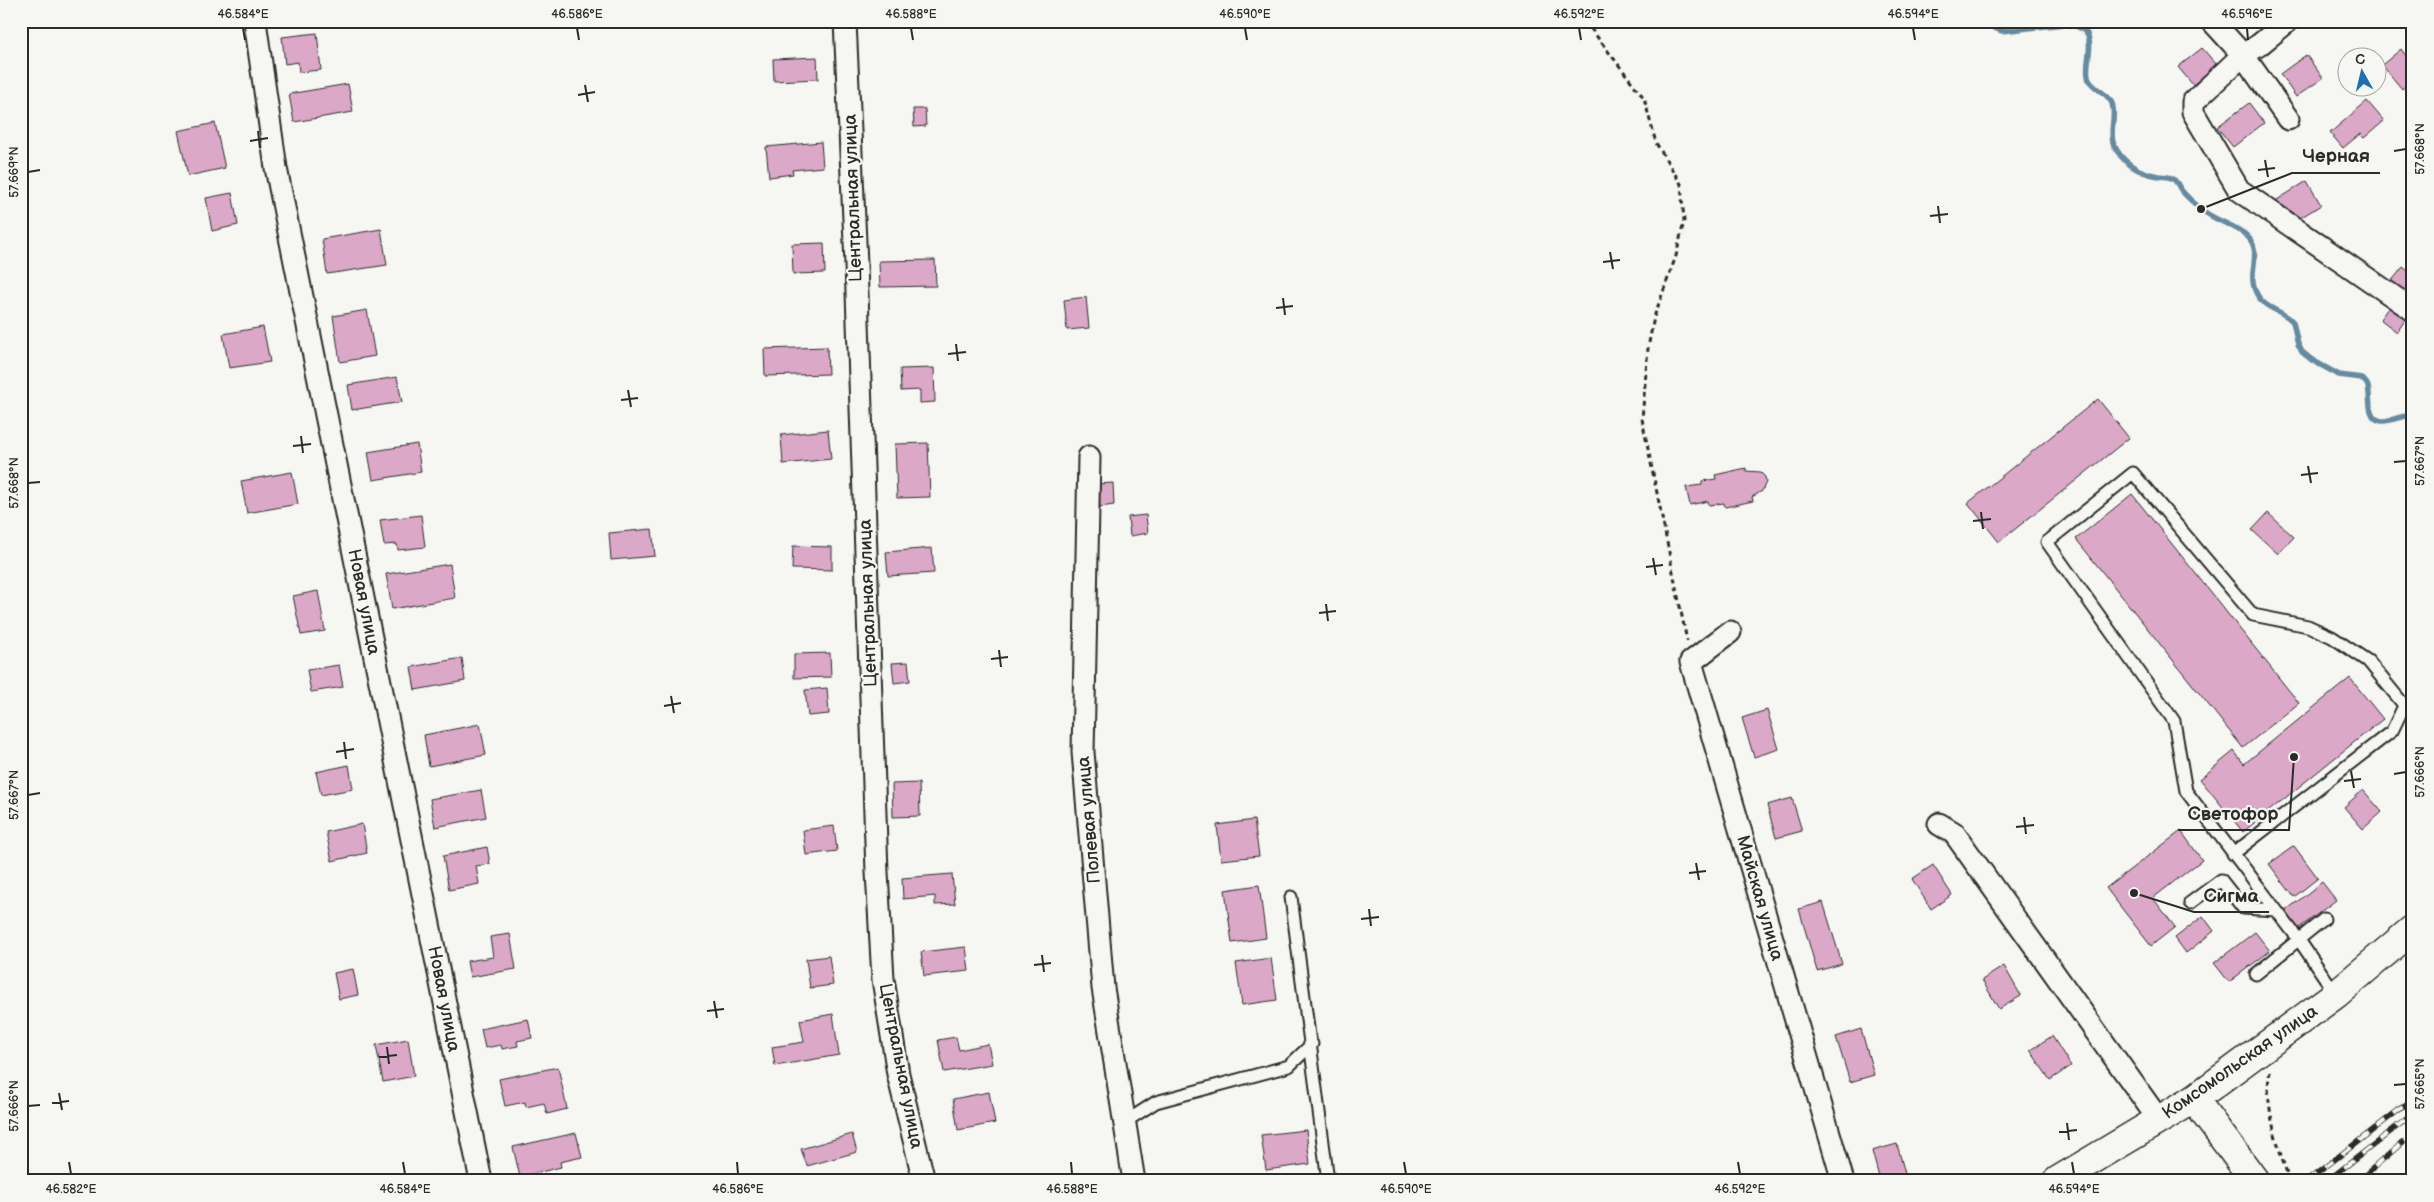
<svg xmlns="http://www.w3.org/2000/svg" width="2434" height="1202" viewBox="0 0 2434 1202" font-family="'Balsamiq Sans',sans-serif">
  <rect width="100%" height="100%" fill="#f6f6f2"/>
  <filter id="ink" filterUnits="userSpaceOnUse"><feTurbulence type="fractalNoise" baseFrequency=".02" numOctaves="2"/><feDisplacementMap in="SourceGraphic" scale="10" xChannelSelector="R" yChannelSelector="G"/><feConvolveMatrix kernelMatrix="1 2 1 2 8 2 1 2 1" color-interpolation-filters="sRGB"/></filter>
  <g filter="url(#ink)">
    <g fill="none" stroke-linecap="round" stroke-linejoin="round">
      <!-- stream -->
      <path stroke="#668ba1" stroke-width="5.5" d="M1990,21L1994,28L2002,31L2064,24C2107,27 2081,61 2089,80C2095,91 2112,94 2113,108C2115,120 2109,134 2114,145C2123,164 2140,173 2159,176C2164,177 2169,176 2173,179C2178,182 2178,187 2182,191C2187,197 2195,204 2201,209C2214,221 2234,224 2247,236C2265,253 2244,274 2258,296C2266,310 2283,310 2293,322L2298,344L2302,352L2312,360L2339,375L2362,378C2364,381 2368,384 2368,387C2371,398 2366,419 2382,421C2393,422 2401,414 2413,416"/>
    </g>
    <!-- building -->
    <path fill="#dba9c7" stroke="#2b2b2b" d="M865,21H887L888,24L865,25Z
      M2368,21H2379L2373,27Z
      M317,33L321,70L299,72L298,62L285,64L282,37Z
      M2202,48L2217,65L2193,85L2178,67Z
      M2401,49L2406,56L2413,50V79L2402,89L2382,65Z
      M2306,55L2323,78L2296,97L2280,74Z
      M817,57L818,79L774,81L773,59Z
      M348,84L353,112L294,122L289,94Z
      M2367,101L2384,121L2364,138L2360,134L2343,148L2330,133Z
      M2249,103L2264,123L2233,147L2217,127Z
      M913,109H925L926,126L914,127Z
      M215,123L225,168L188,176L178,131Z
      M821,142L823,167L792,170L793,174L769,177L766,147Z
      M2307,181L2321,205L2292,223L2277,200Z
      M232,193L238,225L212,231L206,198Z
      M381,229L387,265L327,274L322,239Z
      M824,243L825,273L793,274L792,244Z
      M935,260L936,286L880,287L879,261Z
      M2403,267L2413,275V299L2390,283Z
      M1086,297L1089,328L1067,330L1064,300Z
      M2391,304L2408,316L2397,332L2380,319Z
      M367,310L375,356L340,362L333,316Z
      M263,327L270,362L229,368L223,334Z
      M827,347L828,374L765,376L764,349Z
      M934,368L935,402L920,403V390L901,391L900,369Z
      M397,377L402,402L352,410L348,385Z
      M2098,399L2129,438L1999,542L1968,503Z
      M828,430L831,459L783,464L781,435Z
      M928,443L930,497L897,498L895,444Z
      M417,444L421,472L373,480L368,452Z
      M1746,468V471L1760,472L1765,477L1766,482L1762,491L1752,497L1753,501L1725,507L1724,503L1709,505L1708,501L1690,505L1686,487L1702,485V481L1716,479L1715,475Z
      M292,472L298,504L247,513L241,481Z
      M1113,483L1114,505L1100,507L1098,484Z
      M2132,494L2299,703L2243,748L2076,539Z
      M2268,513L2294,537L2278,554L2252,530Z
      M421,515L425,547L398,550L397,544L384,545L380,520Z
      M1146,515L1148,533L1130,536L1128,517Z
      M652,529L655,556L611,560L609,533Z
      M793,546L832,547V570L792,569Z
      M932,548L934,573L888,576L886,552Z
      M450,564L455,598L392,609L386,574Z
      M318,591L325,631L301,635L293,596Z
      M830,653L831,677L794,678V654Z
      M462,658L465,681L415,690L411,667Z
      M908,662L910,681L894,683L892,663Z
      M339,665L343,687L311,692L307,670Z
      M2350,678L2383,719L2243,832L2200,779L2234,751L2244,764Z
      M827,688L829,714L808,716L805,690Z
      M1767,710L1779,749L1754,757L1742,718Z
      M480,724L486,755L429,766L424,735Z
      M349,765L353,789L321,795L316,772Z
      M919,783L920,816L893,817L892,784Z
      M481,790L486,817L435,827L430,799Z
      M2363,790L2382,812L2363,829L2344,807Z
      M1792,798L1802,831L1776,838L1767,805Z
      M1254,820L1259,856L1221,860L1217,825Z
      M362,824L367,853L332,861L326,832Z
      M834,826L837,851L806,855L803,830Z
      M2181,831L2202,860L2153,898L2175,927L2151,946L2106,888Z
      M2294,846L2318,878L2294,897L2269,864Z
      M487,847L490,864L476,866L479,884L449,890L443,856Z
      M1933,865L1952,895L1931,909L1912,879Z
      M952,874L955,904L935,905V896L903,899L902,878Z
      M2322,882L2336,900L2298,929L2284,912Z
      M1259,885L1266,938L1232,943L1225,890Z
      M1823,902L1842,964L1817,971L1799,909Z
      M2203,916L2214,931L2186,953L2175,938Z
      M2255,932L2270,951L2229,982L2214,963Z
      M510,934L516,969L470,977L467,961L493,957L490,937Z
      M966,947L969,971L924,976L921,952Z
      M829,956L833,985L810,988L806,959Z
      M1271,958L1277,1000L1242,1005L1236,963Z
      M2004,966L2021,996L1999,1009L1982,980Z
      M353,969L358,995L339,999L334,973Z
      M833,1014L839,1055L775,1066L772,1047L804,1042L800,1020Z
      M528,1019L532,1038L517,1041L518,1046L502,1049L501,1045L485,1048L481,1029Z
      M1861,1029L1874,1075L1850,1082L1836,1037Z
      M2052,1036L2071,1066L2050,1080L2030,1050Z
      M956,1037L959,1050L988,1044L992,1064L944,1072L938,1040Z
      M408,1039L414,1076L383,1082L376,1045Z
      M558,1067L567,1109L547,1114L544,1103L526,1107L525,1102L505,1106L499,1079Z
      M989,1092L995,1123L958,1130L953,1099Z
      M1306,1130L1310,1164L1266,1170L1261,1135Z
      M576,1133L582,1157L560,1162L561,1167L520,1177L513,1147Z
      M852,1134L857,1152L807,1166L801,1149Z
      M1897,1144L1907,1181H1880L1872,1151Z
      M432,1175L433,1181H401Z"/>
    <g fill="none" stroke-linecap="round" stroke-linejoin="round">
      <defs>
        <path id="service" d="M2233,854L2392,731L2404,706
          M1291,897L1328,1181
          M2190,903L2221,880L2243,908L2276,910
          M2256,974L2324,919
          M2336,994L2299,940L2186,791L2174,721L2047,542L2133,473L2253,615L2308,626L2332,637L2368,661L2413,716
          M1125,1122L1156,1102L1289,1066L1312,1044"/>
        <path id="minor" d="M255,21L276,168L481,1181
          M845,21L856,264L877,872L883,979L898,1074L924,1181
          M2212,21L2243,55L2288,119
          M2288,21L2259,45L2243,55L2193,102V112L2239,190L2413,310
          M1089,457L1083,752L1103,988L1134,1181
          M1730,632L1691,662L1843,1181
          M1939,824L1954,833L2159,1120"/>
        <path id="tertiary" d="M2194,1099L2336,994L2413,929"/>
        <path id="secondary" d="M2057,1181L2194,1099L2255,1181"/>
      </defs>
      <!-- service casing -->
      <use href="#service" stroke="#2b2b2b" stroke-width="15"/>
      <!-- minor casing -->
      <use href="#minor" stroke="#2b2b2b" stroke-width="25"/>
      <!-- tertiary casing -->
      <use href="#tertiary" stroke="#2b2b2b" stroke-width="31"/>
      <!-- secondary casing -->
      <use href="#secondary" stroke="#2b2b2b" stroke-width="31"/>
      <!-- path -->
      <path stroke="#2b2b2b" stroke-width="3" stroke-dasharray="5 4" stroke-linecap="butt" d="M1585,21L1644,98L1656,143L1681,184L1684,221L1676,256L1654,317L1648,348L1642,419L1687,641
        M2270,1071C2263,1100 2279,1153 2290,1181"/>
      <!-- service -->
      <use href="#service" stroke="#f6f6f2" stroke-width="11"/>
      <!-- minor -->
      <use href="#minor" stroke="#f6f6f2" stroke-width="21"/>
      <!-- tertiary -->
      <use href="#tertiary" stroke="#f6f6f2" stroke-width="28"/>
      <!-- secondary -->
      <use href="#secondary" stroke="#f6f6f2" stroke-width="28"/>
      <defs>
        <path id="rail" d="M2307,1181L2413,1099
          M2327,1181L2413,1114
          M2358,1181L2402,1143"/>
      </defs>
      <!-- rail casing -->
      <use href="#rail" stroke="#2b2b2b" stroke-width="5.5"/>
      <!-- rail -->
      <use href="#rail" stroke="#f6f6f2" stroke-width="4" stroke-dasharray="11" stroke-linecap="butt"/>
    </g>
  </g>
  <!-- ticks -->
  <path fill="none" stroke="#2b2b2b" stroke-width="2" d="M243,28L245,40M577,28L579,40M911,28L913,40M1245,28L1247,40M1579,28L1581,40M1913,28L1915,40M2247,28L2248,40M585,85L588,102M578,95L595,92M258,131L260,148M250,141L268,138M2394,151L2406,149M2265,160L2268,177M2258,170L2275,168M28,172L40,170M1938,206L1940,223M1930,216L1948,214M1610,252L1613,269M1603,262L1620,260M1283,298L1285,315M1276,308L1293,306M956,344L958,361M948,354L966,352M628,390L631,407M621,400L638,398M301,436L303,453M293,446L311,444M2394,462L2406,461M2308,466L2311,483M2301,475L2318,473M28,483L40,482M1981,512L1983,529M1973,521L1991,519M1653,558L1656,575M1646,567L1663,565M1326,604L1328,621M1319,613L1336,611M999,650L1001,667M991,659L1008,657M671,696L674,713M664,706L681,703M344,742L346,759M336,752L354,749M2351,771L2354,788M2394,774L2406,772M2344,781L2361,779M28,795L40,793M2024,817L2026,834M2016,827L2034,825M1696,863L1699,880M1689,873L1706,871M1369,909L1371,926M1361,919L1379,917M1042,955L1044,972M1034,965L1051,963M714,1001L717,1018M707,1011L724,1009M387,1047L389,1064M379,1057L397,1055M2394,1085L2406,1084M59,1093L62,1110M52,1103L69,1101M28,1106L40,1105M2067,1123L2069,1140M2059,1132L2077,1130M69,1162L71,1174M403,1162L405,1174M737,1162L738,1174M1071,1162L1072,1174M1404,1162L1406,1174M1738,1162L1740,1174M2072,1162L2074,1174"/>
  <g text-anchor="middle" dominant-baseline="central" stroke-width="4.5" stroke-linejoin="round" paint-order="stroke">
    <!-- street labels -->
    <g font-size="18" fill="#2b2b2b" stroke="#f6f6f2">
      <text transform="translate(853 198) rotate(-92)">Центральная улица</text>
      <text transform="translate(364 602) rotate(79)">Новая улица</text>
      <text transform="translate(868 603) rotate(-92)">Центральная улица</text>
      <text transform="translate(1089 820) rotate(-95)">Полевая улица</text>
      <text transform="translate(1760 898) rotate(74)">Майская улица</text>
      <text transform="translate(444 999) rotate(79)">Новая улица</text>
      <text transform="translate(2240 1062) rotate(-35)">Комсомольская улица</text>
      <text transform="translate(901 1066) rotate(79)">Центральная улица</text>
    </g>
  </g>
  <!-- callouts -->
  <path fill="none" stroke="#2b2b2b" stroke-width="2" d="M2201 209L2292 173H2380M2294 757L2289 830H2178M2134 893L2194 912H2269"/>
  <g fill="#2b2b2b" stroke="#f6f6f2" stroke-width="2">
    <circle cx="2201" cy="209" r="5"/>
    <circle cx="2294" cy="757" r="5"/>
    <circle cx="2134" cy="893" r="5"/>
  </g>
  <g font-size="19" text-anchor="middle" font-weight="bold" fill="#2b2b2b" stroke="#f6f6f2" stroke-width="4.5" stroke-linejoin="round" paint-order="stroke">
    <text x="2336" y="162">Черная</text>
    <text x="2233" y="820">Светофор</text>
    <text x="2231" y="902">Сигма</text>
  </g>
  <!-- margin -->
  <rect width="2434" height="1202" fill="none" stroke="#f6f6f2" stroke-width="55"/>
  <!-- north arrow -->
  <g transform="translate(2362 72) rotate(352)"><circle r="24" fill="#f6f6f2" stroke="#a5a5a2"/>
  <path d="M0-4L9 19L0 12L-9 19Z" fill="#1f6fb2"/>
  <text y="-8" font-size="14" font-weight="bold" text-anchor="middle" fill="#2b2b2b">С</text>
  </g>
  <rect x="28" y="28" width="2378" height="1146" fill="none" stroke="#2b2b2b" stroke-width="2"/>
  <g font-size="12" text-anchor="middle" fill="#2b2b2b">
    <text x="243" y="18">46.584°E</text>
    <text x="577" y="18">46.586°E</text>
    <text x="911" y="18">46.588°E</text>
    <text x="1245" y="18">46.590°E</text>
    <text x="1579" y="18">46.592°E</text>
    <text x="1913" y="18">46.594°E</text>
    <text x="2247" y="18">46.596°E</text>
    <text transform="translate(2420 149) rotate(-90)" y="4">57.668°N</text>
    <text transform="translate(14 172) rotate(-90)" y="4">57.669°N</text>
    <text transform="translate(2420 461) rotate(-90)" y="4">57.667°N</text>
    <text transform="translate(14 483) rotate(-90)" y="4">57.668°N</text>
    <text transform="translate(2420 772) rotate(-90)" y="4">57.666°N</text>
    <text transform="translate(14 795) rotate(-90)" y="4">57.667°N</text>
    <text transform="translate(2420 1084) rotate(-90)" y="4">57.665°N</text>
    <text transform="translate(14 1106) rotate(-90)" y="4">57.666°N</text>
    <text x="71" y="1193">46.582°E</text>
    <text x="405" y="1193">46.584°E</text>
    <text x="738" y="1193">46.586°E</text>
    <text x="1072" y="1193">46.588°E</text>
    <text x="1406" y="1193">46.590°E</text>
    <text x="1740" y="1193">46.592°E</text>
    <text x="2074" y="1193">46.594°E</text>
  </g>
</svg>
